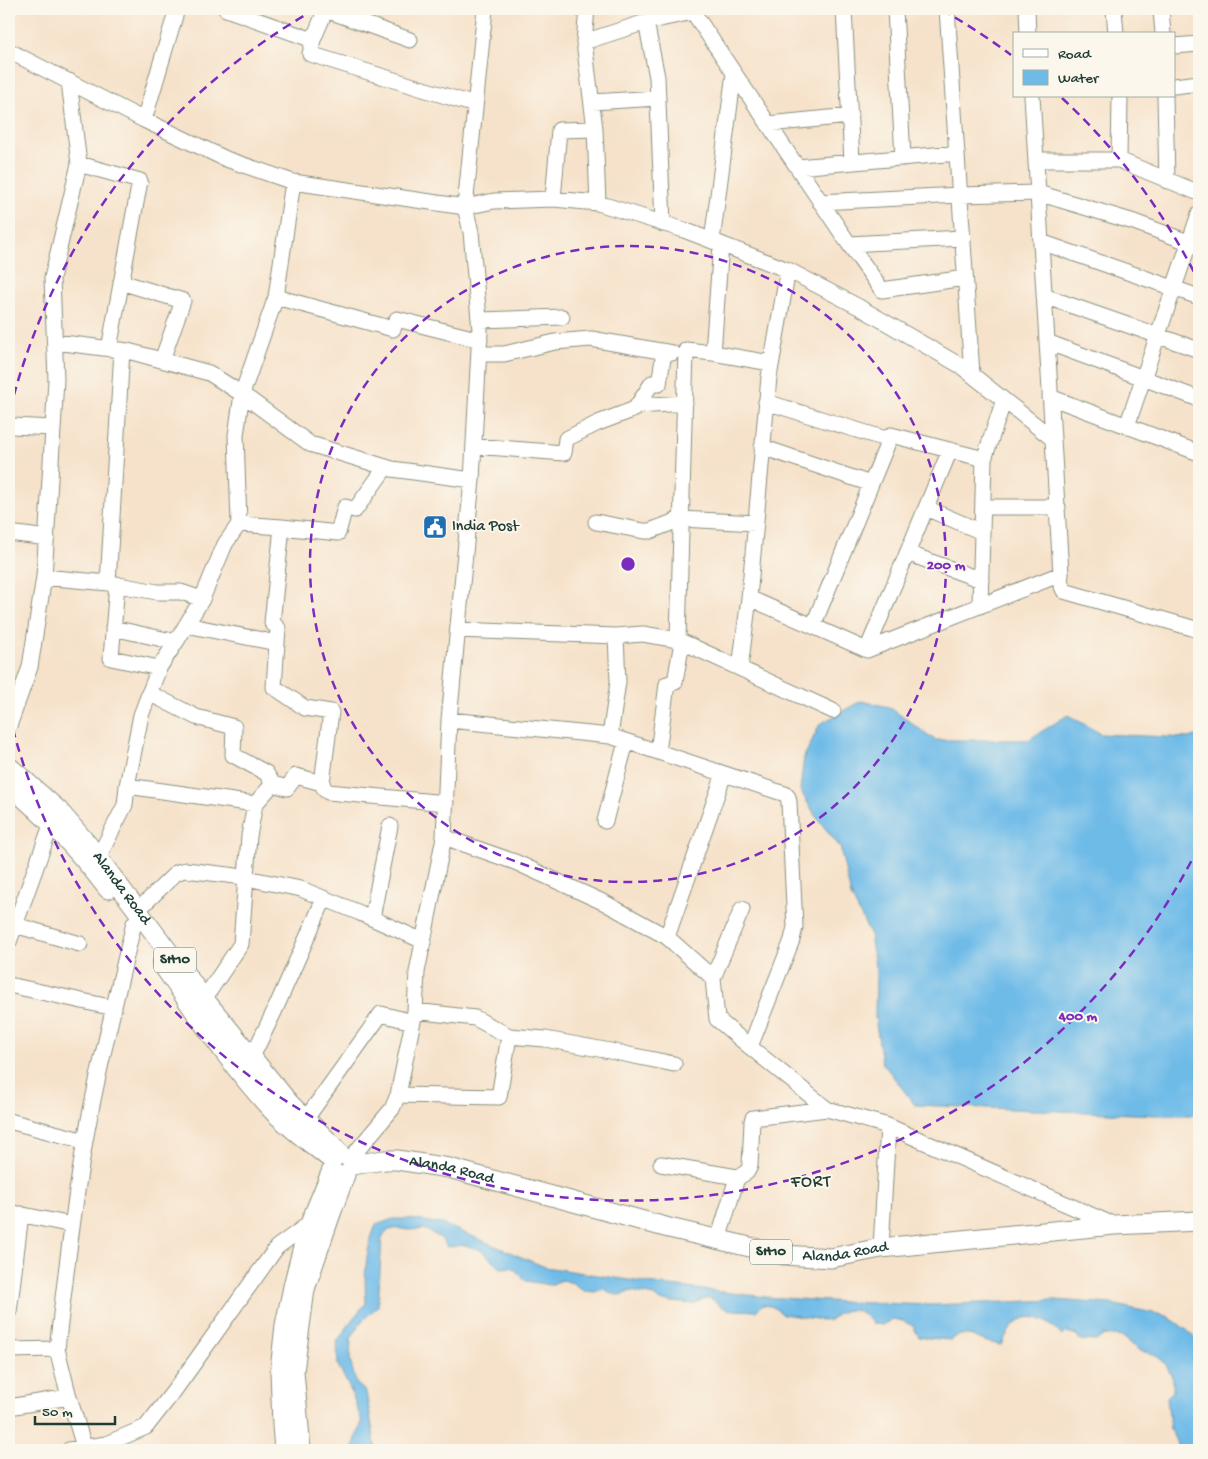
<svg xmlns="http://www.w3.org/2000/svg" width="1208" height="1459" viewBox="0 0 1208 1459" font-family="'Gochi Hand',sans-serif">
  <rect width="100%" height="100%" fill="#fbf7ec"/>
  <filter id="ink" filterUnits="userSpaceOnUse"><feTurbulence type="fractalNoise" baseFrequency=".02" numOctaves="2"/><feDisplacementMap in="SourceGraphic" scale="10" xChannelSelector="R" yChannelSelector="G"/><feConvolveMatrix kernelMatrix="1 2 1 2 8 2 1 2 1" color-interpolation-filters="sRGB"/></filter>
  <filter id="wash" filterUnits="userSpaceOnUse"><feTurbulence type="fractalNoise" baseFrequency=".0096" numOctaves="4" result="noise"/><feDisplacementMap in="SourceGraphic" scale="20" xChannelSelector="R" yChannelSelector="G"/><feGaussianBlur stdDeviation="1.12" result="paint"/><feColorMatrix in="noise" values="0 0 0 0 0 0 0 0 0 0 0 0 0 0 0 0 0 1.4 0 .05"/><feComposite in="paint" operator="in"/></filter>
  <g filter="url(#wash)">
    <rect width="100%" height="100%" fill="#f6e2ca"/>
    <!-- water -->
    <path fill="#6ebbe8" stroke="#467c8e" d="M861,701L889,707L935,740H1028L1068,715L1101,734L1189,738L1199,735V1115H1156L915,1105L882,1062L875,1017L876,973L870,934L851,896L840,847L817,818L800,790L804,757L820,724Z
      M393,1219H410L443,1224L545,1267L661,1285L766,1297L844,1302L932,1305L1055,1300L1111,1304L1167,1316L1187,1330L1197,1341L1199,1366V1450H1178L1176,1441L1170,1429L1167,1397L1173,1391V1379L1165,1363L1154,1354L1140,1351L1123,1337L1104,1335L1096,1341L1080,1340L1077,1335L1067,1332L1062,1336C1052,1324 1033,1310 1018,1322C1010,1327 1006,1337 1001,1345C996,1344 990,1343 985,1341C970,1336 965,1330 950,1340L919,1337L913,1326L903,1321L893,1319L882,1325L873,1324C858,1306 847,1305 829,1321L783,1314L771,1306L762,1305L756,1311C747,1310 735,1311 727,1309C712,1304 714,1290 695,1304L660,1301L654,1296L631,1291C621,1296 614,1297 605,1289L594,1292L584,1291L573,1283L562,1280L550,1285L526,1281L512,1267L501,1268L481,1250L464,1245L447,1247L441,1238L424,1229L408,1230L398,1228L389,1230L382,1237L378,1306L363,1320L351,1338L350,1360L356,1383L366,1392L376,1450H352L362,1422L351,1391L338,1365L337,1342L351,1321L366,1303C364,1277 365,1250 376,1225Z"/>
  </g>
  <g filter="url(#ink)">
    <g fill="none" stroke-linecap="round" stroke-linejoin="round">
      <defs>
        <path id="minor" d="M226,9L313,40L310,54L475,105
          M587,9L584,42L646,22L693,12L849,244L882,290L965,278
          M844,9L852,162
          M895,9L903,158
          M947,9L972,374
          M1027,9L1028,34
          M1114,9L1116,34
          M1161,9L1163,34
          M326,10L410,40
          M646,22L657,77L663,224
          M313,40L326,9
          M584,42L595,129L598,203
          M1174,46L1199,44
          M9,51L144,120L226,159L293,182L465,207L494,201L553,199L598,203L684,230L788,270L859,307L961,366L1053,439L1061,574L1060,582L1064,591L1199,630
          M1174,86L1199,83
          M1032,96L1053,439
          M1165,96L1167,181
          M592,102L658,98
          M144,120L177,9
          M768,124L850,116
          M1036,160H1119L1120,96
          M1119,160L1199,193
          M79,164L140,181L109,349
          M797,167L957,153
          M553,199L559,130L595,129
          M820,202L960,195L1038,193L1134,222L1199,246
          M712,241L734,73
          M1041,242L1199,297
          M721,244L713,353L686,350L678,640L833,711
          M849,244L962,238
          M788,270L769,377L749,598L867,650L1061,574
          M121,282L183,301L162,360
          M1044,296L1199,350
          M276,297L393,329L397,319L480,340
          M480,320L562,317
          M55,342L128,351L209,373L242,394L310,444L392,469L472,480
          M1047,342L1199,399
          M713,353L771,363
          M479,354H504L555,342L591,339L672,353
          M1050,397L1199,453
          M766,402L889,440L813,626
          M637,406L685,403
          M12,426L53,428
          M1127,426L1199,214
          M889,440L891,435L984,459L1004,400
          M474,446L564,453L566,439L598,423L635,409L652,383L659,384L664,352
          M762,447L871,484
          M983,507H1058
          M926,508L982,532
          M596,522L644,531H650L681,519L756,523
          M239,524L282,527L272,623L278,628L274,687L305,708L331,712L322,783L296,776L287,788L273,784
          M282,527L338,533L345,507L355,510L386,467
          M9,533L47,538
          M907,553L981,580
          M44,577L108,583L122,350
          M108,583L157,592H181L202,599
          M117,584L111,658L159,668
          M980,606L984,459
          M186,625L277,643
          M113,628L176,642
          M458,630L616,636
          M867,650L950,450
          M740,668L749,598
          M149,693L196,717L234,727L233,755L266,773L273,784L255,804L249,836L241,944L204,999
          M449,720L610,736L785,794L788,797L789,802L795,927L792,940L750,1047
          M9,726L30,667L44,577L56,380L52,278L79,164L69,81
          M610,736L618,682L616,636L643,634L678,640
          M658,752L667,684L675,682L682,642
          M322,783L325,790L328,792L446,803
          M127,786L255,804
          M605,821L626,742
          M444,837L515,862L605,903L667,937L713,978L717,1019L750,1047L827,1109L888,1126L1114,1225
          M99,856L125,805L127,786L141,715L159,668L176,642L202,599L225,544L239,524L236,435L242,394L276,297L293,182
          M138,910L176,873L181,871L186,870L236,876L301,889L360,913L423,941
          M372,918L390,826
          M15,925L80,944
          M667,937L724,774
          M9,942L51,825
          M713,978L742,909
          M9,985L114,1008
          M415,1011L475,1018L509,1036L545,1039L610,1051L674,1064
          M252,1057L274,1012L324,899
          M398,1095L499,1097L509,1036
          M9,1121L85,1141
          M300,1127L381,1014L413,1022
          M350,1159L392,1109L398,1095L415,1011L417,972L444,837L449,720L472,480L480,330L471,232L465,207L485,9
          M661,1164L737,1177
          M9,1212L72,1225
          M718,1240L737,1178L747,1172L750,1166L752,1121L753,1118L827,1109
          M881,1248L888,1126
          M9,1312L21,1214
          M57,1349L69,1397
          M9,1350L57,1349C65,1279 73,1210 85,1141C98,1068 117,995 134,923
          M9,1407L69,1397L85,1450
          M69,1450L106,1444L146,1427L174,1391L277,1247L310,1223"/>
        <g id="major">
          <path id="s1" d="M9,767L59,811L89,846L204,999L289,1103L330,1143L341,1155"/>
          <path d="M9,785C45,815 79,851 108,889"/>
          <path d="M162,964C197,1014 231,1066 273,1111C291,1129 312,1144 332,1160"/>
          <path id="s2" d="M352,1165L384,1160H397L449,1168L669,1228L784,1255L831,1258L881,1248L1114,1225L1199,1221"/>
          <path d="M284,1450L282,1425L280,1370L285,1325L294,1282L307,1231L332,1170"/>
          <path d="M301,1450L294,1371L305,1289L329,1219L345,1175"/>
        </g>
      </defs>
      <!-- minor casing -->
      <use href="#minor" stroke="#8a907f" stroke-width="17"/>
      <!-- major casing -->
      <use href="#major" stroke="#8a907f" stroke-width="21"/>
      <!-- minor -->
      <use href="#minor" stroke="#fff" stroke-width="15"/>
      <!-- major -->
      <use href="#major" stroke="#fff" stroke-width="19"/>
    </g>
  </g>
  <!-- distance rings -->
  <g fill="none" stroke="#7b2cbf" stroke-width="2.5" stroke-dasharray="9 6">
    <circle cx="628" cy="564" r="318"/>
    <path d="M1198 848A637 637 0 0 1 10 718M10 410A637 637 0 0 1 314 10M942 10A637 637 0 0 1 1011 55M1062 98A637 637 0 0 1 1198 280"/>
  </g>
  <!-- icons -->
  <defs>
    <symbol id="civic-square" viewBox="-11 -11 22 22"><rect x="-9" y="-9" width="18" height="18" rx="4" fill="#1f6fb2" stroke="#fbf7ec"/><path d="M-.6-6.5H3V-4.5H.6V-3L4-1V1h2V6H-6V1h2V-1L-.6-3ZM-1.2 2.5V6h2.4V2.5Z" fill="#fff"/></symbol>
  </defs>
  <g fill-rule="evenodd">
    <use href="#civic-square" x="421" y="513" width="28" height="28"/>
  </g>
  <g text-anchor="middle" dominant-baseline="central" stroke-width="4" stroke-linejoin="round" paint-order="stroke">
    <!-- shield labels -->
    <g fill="#fbf7ec" stroke="#61756b" stroke-width="1">
      <rect x="154" y="947.5" width="42" height="25" rx="4"/>
      <rect x="750" y="1239.5" width="42" height="25" rx="4"/>
    </g>
    <g font-size="15" font-weight="bold" fill="#1f3d34">
      <text x="175" y="960">SH10</text>
      <text x="771" y="1252">SH10</text>
    </g>
    <!-- poi labels -->
    <g font-size="16" fill="#1f3d34" stroke="#fbf7ec" text-anchor="start">
      <text x="452" y="527">India Post</text>
    </g>
    <!-- street labels -->
    <g font-size="16" fill="#1f3d34" stroke="#fbf7ec">
      <text stroke="none"><textPath href="#s1" startOffset="166">Alanda Road</textPath></text>
      <text stroke="none"><textPath href="#s2" startOffset="101">Alanda Road</textPath></text>
      <text stroke="none"><textPath href="#s2" startOffset="506">Alanda Road</textPath></text>
    </g>
    <!-- neighbourhood labels -->
    <g font-size="18" letter-spacing="1" fill="#1f3d34" stroke="#fbf7ec">
      <text x="811" y="1182">FORT</text>
    </g>
  </g>
  <circle cx="628" cy="564" r="8" fill="#7b2cbf" stroke="#fbf7ec" stroke-width="2.5"/>
  <g font-size="15" text-anchor="middle" font-weight="bold" fill="#7b2cbf" stroke="#fbf7ec" stroke-width="4" stroke-linejoin="round" paint-order="stroke">
    <text x="946" y="569">200 m</text>
    <text x="1078" y="1020">400 m</text>
  </g>
  <!-- margin -->
  <rect width="1208" height="1459" fill="none" stroke="#fbf7ec" stroke-width="30"/>
  <!-- legend -->
  <rect x="1013" y="32" width="162" height="65" fill="#fbf7ec" stroke="#a3ada2"/>
  <rect x="1023" y="49" width="25" height="8" fill="#ffffff" stroke="#a3ada2"/>
  <text x="1058" y="58" font-size="15" fill="#1f3d34">Road</text>
  <rect x="1023" y="70" width="25" height="15" fill="#6ebbe8" stroke="#a3ada2"/>
  <text x="1058" y="82" font-size="15" fill="#1f3d34">Water</text>
  <!-- scale -->
  <path d="M35 1416v8h80v-8" fill="none" stroke="#1f3d34" stroke-width="2.5"/>
  <text x="42" y="1416" font-size="15" fill="#1f3d34" stroke="#fbf7ec" stroke-width="4" paint-order="stroke">50 m</text>
</svg>
